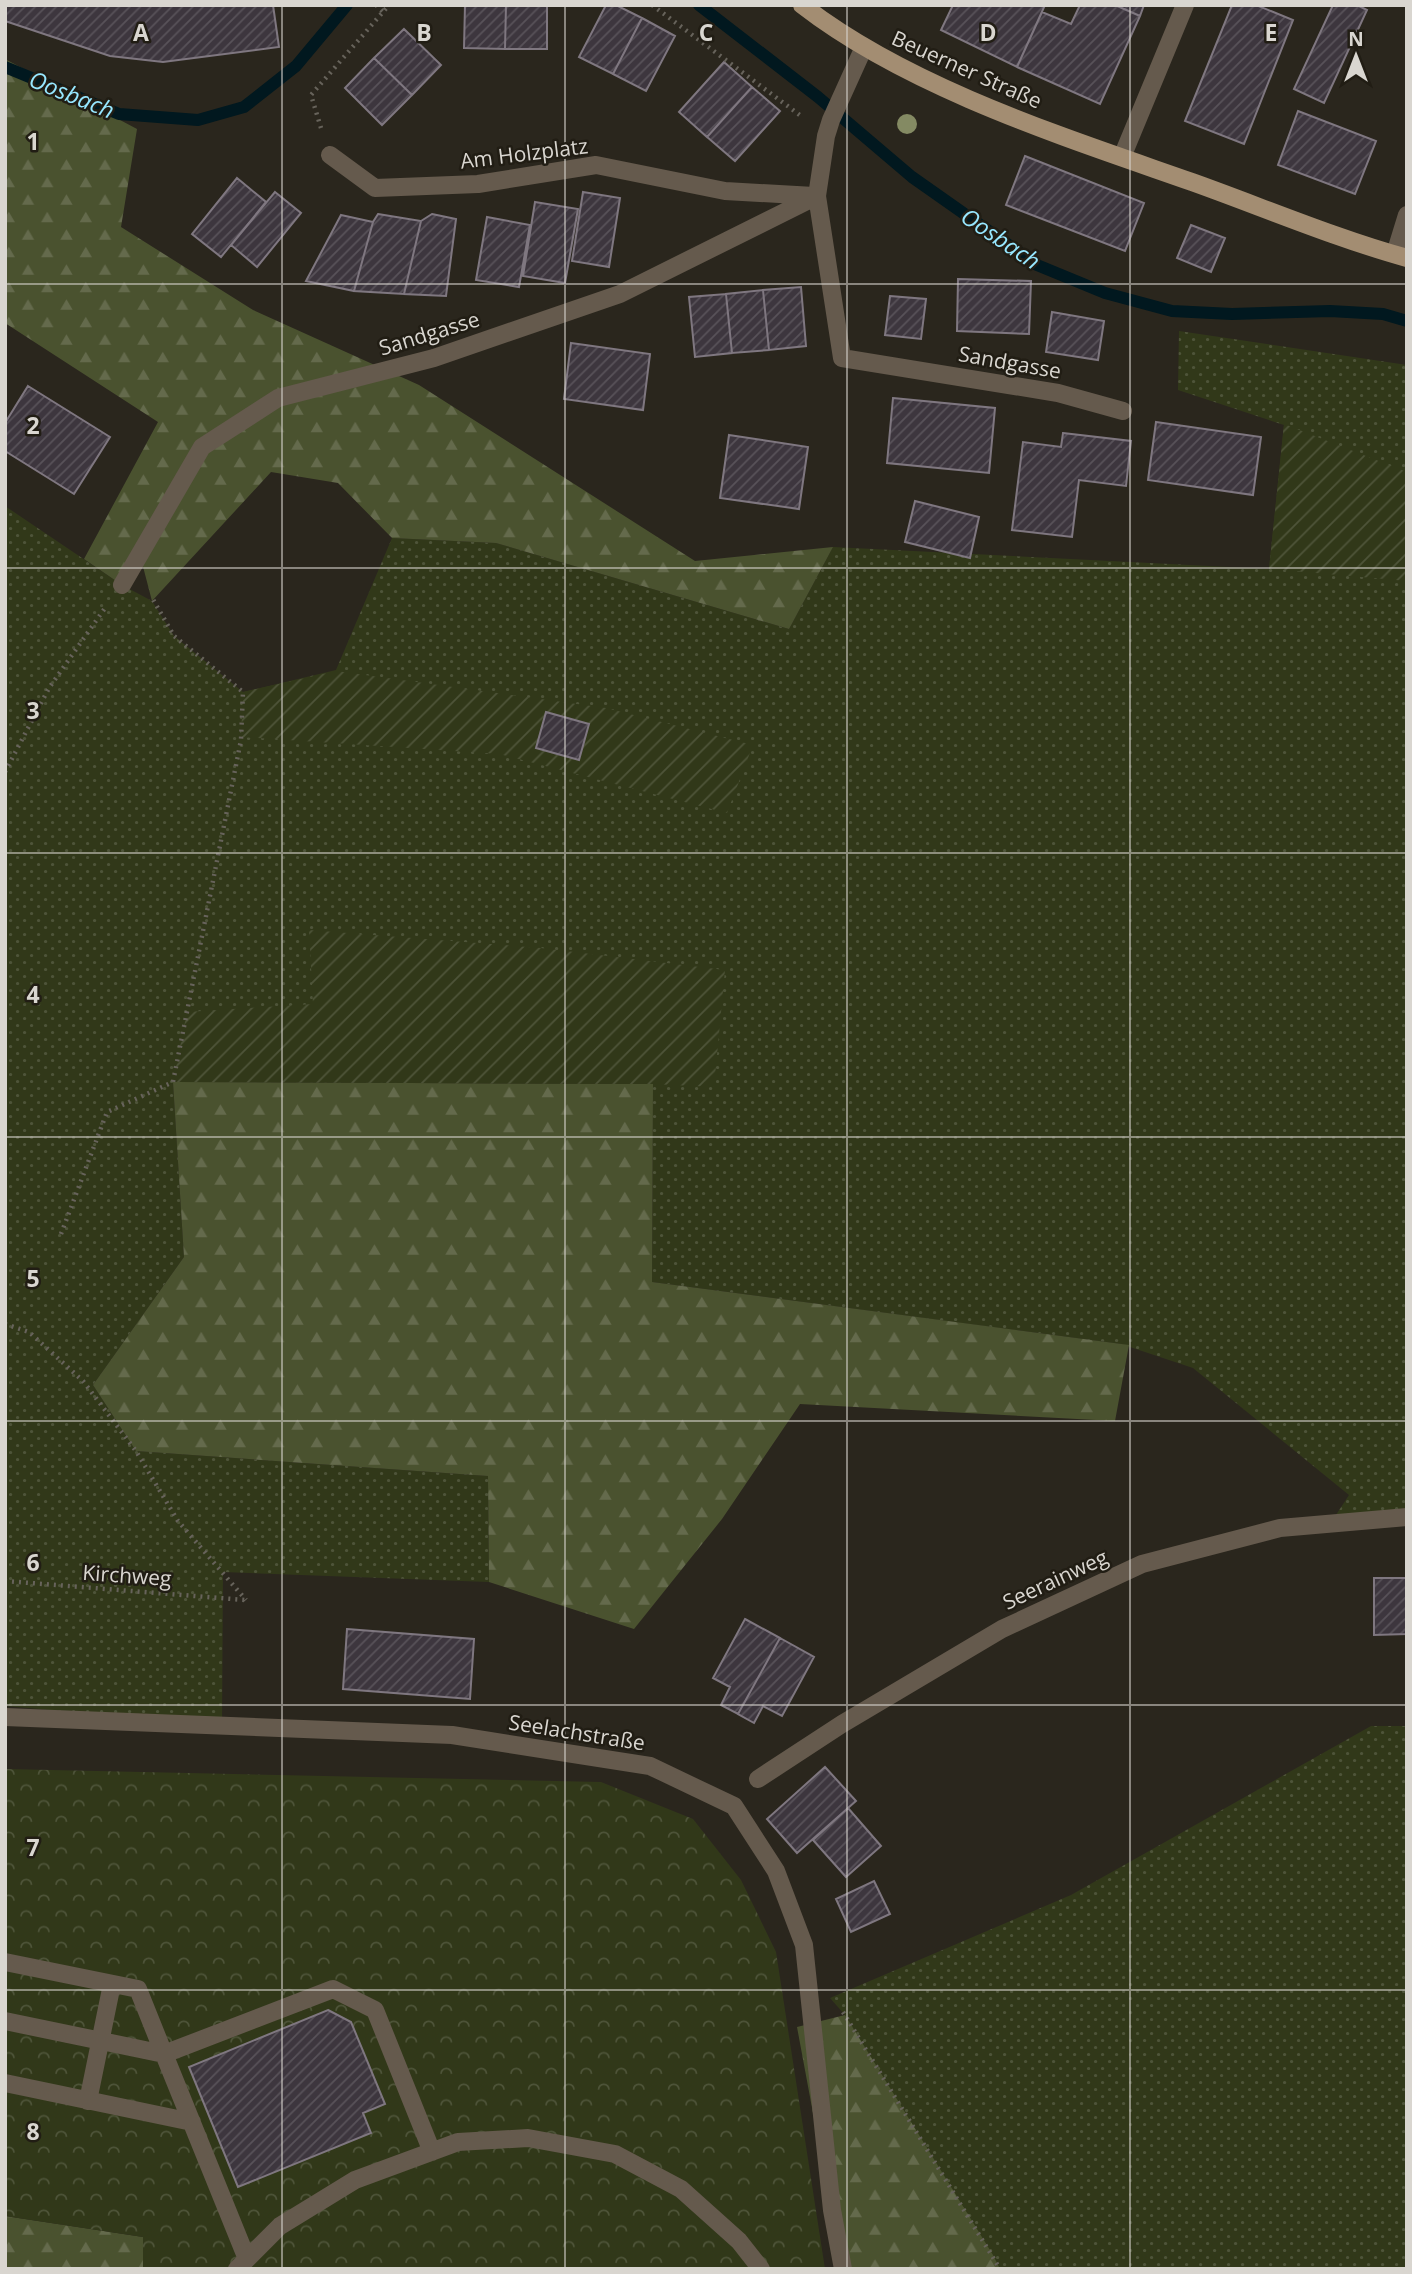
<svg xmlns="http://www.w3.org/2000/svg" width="1412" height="2274" viewBox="0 0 1412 2274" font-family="'Open Sans',sans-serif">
  <defs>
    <pattern id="grass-dots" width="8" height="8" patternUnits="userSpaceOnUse" patternTransform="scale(1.75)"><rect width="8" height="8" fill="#313819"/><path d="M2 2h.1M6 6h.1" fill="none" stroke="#4e5439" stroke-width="1.8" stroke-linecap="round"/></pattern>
    <pattern id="forest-firs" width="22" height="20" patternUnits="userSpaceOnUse" patternTransform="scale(1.75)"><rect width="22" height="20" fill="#4a522f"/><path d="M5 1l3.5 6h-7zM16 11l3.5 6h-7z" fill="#646a4c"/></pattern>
    <pattern id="park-crowns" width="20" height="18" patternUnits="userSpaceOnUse" patternTransform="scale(1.75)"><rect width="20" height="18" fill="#313819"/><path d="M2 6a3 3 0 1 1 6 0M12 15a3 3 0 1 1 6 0" fill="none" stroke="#4e5439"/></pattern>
    <pattern id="garden-furrows" width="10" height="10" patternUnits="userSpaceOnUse" patternTransform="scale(1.75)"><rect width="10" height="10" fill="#313819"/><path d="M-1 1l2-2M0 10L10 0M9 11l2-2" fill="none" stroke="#4e5439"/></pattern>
    <pattern id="building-hatch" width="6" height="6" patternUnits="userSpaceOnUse" patternTransform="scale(1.75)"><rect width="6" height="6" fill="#3d363e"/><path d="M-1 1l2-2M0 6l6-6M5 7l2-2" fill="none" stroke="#585259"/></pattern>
  </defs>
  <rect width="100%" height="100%" fill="#2a261d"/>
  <!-- grass -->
  <path fill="url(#grass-dots)" d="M1179,331L1407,365V1520L1330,1524L1349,1495L1193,1368L1121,1344L652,1282L653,1084L173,1082L184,1257L93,1385L136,1451L488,1476L489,1582L223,1572L222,1725L5,1706V506L122,585L152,601L174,636L243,692L336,670L392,538L496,543L789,629L833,547L1269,569L1284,425L1178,390Z
    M1371,1726H1407V2269H1000L845,2015L830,1998L1071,1895Z"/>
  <!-- forest -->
  <path fill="url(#forest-firs)" d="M5,59L137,129L121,227L253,310L419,385L695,561L833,547L789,629L496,543L392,538L338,483L271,472L152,601L140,555L122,585L84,559L158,422L5,323Z
    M173,1082L653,1084L652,1282L1129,1345L1115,1421L800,1404L722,1519L634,1629L489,1582L488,1476L136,1451L93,1385L184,1257Z
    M845,2015L993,2255L1000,2269H842L797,2027Z
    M5,2216L143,2237V2269H5Z"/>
  <!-- park -->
  <path fill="url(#park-crowns)" d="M5,1769L601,1782L693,1819L741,1880L776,1952L825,2269H143V2237L5,2216Z"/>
  <!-- garden -->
  <path fill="url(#garden-furrows)" d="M1284,424L1407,472V581L1269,569Z
    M336,671L606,708L753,745L727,813L499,754L241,737L243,692Z
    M309,930L541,948L725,970L714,1087L653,1084L173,1082L187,1012L313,1004Z"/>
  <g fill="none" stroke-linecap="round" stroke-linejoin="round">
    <!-- stream -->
    <path stroke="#01181f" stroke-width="12" d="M699,5L818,97L912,177L1037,265L1105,293L1172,311L1232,314L1330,311L1383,314L1407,321
      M5,67L119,114L198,120L244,107L296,66L347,5"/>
  </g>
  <!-- building -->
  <path fill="url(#building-hatch)" stroke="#7f7780" stroke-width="2" d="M5,5H273L279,47L163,62L110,56L5,21Z
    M465,5H506L505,49L464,48Z
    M506,5H547V49H505Z
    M606,5H616L642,18L613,74L579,57Z
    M953,5H1045L1017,67L941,30Z
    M1080,5H1115L1140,16L1100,104L1017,67L1042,12L1071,24Z
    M1115,5H1144L1140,16Z
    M1232,5H1256L1293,20L1244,144L1185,121Z
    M1333,5H1357L1367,10L1324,103L1294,89Z
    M642,18L675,36L646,91L613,74Z
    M404,29L441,65L412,95L374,58Z
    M374,58L412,95L382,125L345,88Z
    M724,62L752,87L707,137L679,112Z
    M752,87L780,111L735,161L707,137Z
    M1298,111L1376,141L1355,194L1278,165Z
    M1025,156L1144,203L1125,251L1006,205Z
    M237,178L266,202L221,257L192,234Z
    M275,192L301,213L257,267L231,245Z
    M583,192L620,198L609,267L572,261Z
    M535,202L578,209L565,283L523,276Z
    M378,214L421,221L404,294L354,291L373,222Z
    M432,214L456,219L446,296L404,294L421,221Z
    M341,215L373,222L354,291L306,281Z
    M487,217L530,225L519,287L476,280Z
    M1191,225L1225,238L1211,272L1177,258Z
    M958,279L1031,281L1029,334L957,331Z
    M801,287L806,346L769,350L763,290Z
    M763,290L769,350L732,353L726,294Z
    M726,294L732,353L695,357L689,297Z
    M890,296L926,299L921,339L885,335Z
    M1052,312L1104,321L1098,360L1046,352Z
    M571,343L650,354L643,410L564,399Z
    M28,386L110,437L74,494L5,451V423Z
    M893,398L995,408L989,473L887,463Z
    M1156,422L1261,437L1253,495L1148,480Z
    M1063,433L1131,441L1126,486L1079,480L1072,537L1012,530L1023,442L1061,447Z
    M729,435L808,447L799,509L720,498Z
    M915,501L979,517L970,558L905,542Z
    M546,712L589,724L579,760L536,748Z
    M1374,1578H1407V1634L1374,1635Z
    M745,1619L780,1638L738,1714L721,1705L730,1687L713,1678Z
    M347,1629L474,1639L470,1699L343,1689Z
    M780,1638L814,1657L782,1716L763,1706L754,1723L738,1714Z
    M825,1767L856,1801L797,1853L767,1819Z
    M848,1808L881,1846L846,1877L813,1840Z
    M874,1881L890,1914L851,1932L836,1899Z
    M328,2010L351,2022L385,2104L363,2113L371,2133L238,2187L189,2067Z"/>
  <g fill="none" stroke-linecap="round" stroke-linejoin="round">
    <!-- path -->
    <path stroke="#67635b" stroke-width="4.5" stroke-dasharray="2 5" stroke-linecap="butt" d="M376,5L383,12
      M652,5L801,116
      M321,128L311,95L389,5
      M5,772L49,688L105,608
      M61,1234L107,1112L173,1082L241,740L243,692L174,636L151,596
      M5,1324L29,1332L83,1381L136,1451L178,1521L246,1600
      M5,1581L245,1600
      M843,2012L1000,2269"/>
    <!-- minor -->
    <path stroke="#655a4d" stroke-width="18" d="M864,47L831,120L826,136L817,196L842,358L1058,393L1123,411
      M330,155L375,188L478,184L596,165L725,191L814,196
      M1122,157L1185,5
      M1395,254L1407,215
      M122,585L202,447L278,398L434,358L620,294L817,196
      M5,1717L452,1735L650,1766L734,1806L776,1871L804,1945L832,2210L843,2269
      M758,1779L842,1724L1002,1629L1142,1564L1280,1528L1407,1517
      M5,1962L138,1989L164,2054
      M5,2021L164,2054
      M5,2083L192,2122
      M88,2101L112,1984
      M247,2259L164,2054L333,1989L375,2010L432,2152
      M237,2269L280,2226L355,2180L458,2142L528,2138L615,2154L681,2189L739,2241L761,2269"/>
    <!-- major -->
    <path stroke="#a38d72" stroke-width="18" d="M802,5C909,88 1064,137 1192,182C1262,207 1335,238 1407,258"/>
  </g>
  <!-- trees -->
  <circle fill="#848a63" cx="907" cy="124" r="10"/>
  <!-- grid -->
  <path fill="none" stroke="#d9d6d0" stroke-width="2" stroke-opacity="0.55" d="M282,5V2269M565,5V2269M847,5V2269M1130,5V2269M5,284H1407M5,568H1407M5,853H1407M5,1137H1407M5,1421H1407M5,1705H1407M5,1990H1407"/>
  <g text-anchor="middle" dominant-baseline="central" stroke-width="5" stroke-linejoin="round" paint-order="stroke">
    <!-- street labels -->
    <g font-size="21" fill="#d9d6d0" stroke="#211d14">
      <text transform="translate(967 69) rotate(24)">Beuerner Straße</text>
      <text transform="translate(524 153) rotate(-7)">Am Holzplatz</text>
      <text transform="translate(429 333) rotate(-17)">Sandgasse</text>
      <text transform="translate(1010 362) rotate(10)">Sandgasse</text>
      <text transform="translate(127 1575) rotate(4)">Kirchweg</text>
      <text transform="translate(1055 1579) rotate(-25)">Seerainweg</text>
      <text transform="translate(577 1732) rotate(9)">Seelachstraße</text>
    </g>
    <!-- water labels -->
    <g font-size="23" font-style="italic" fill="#97e7ff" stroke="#211d14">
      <text transform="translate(72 94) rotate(22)">Oosbach</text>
      <text transform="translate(1001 238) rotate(34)">Oosbach</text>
    </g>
  </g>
  <g font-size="23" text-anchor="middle" font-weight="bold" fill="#d9d6d0" stroke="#211d14" stroke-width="5" stroke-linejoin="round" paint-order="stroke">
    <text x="141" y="41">A</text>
    <text x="424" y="41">B</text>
    <text x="706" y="41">C</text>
    <text x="988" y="41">D</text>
    <text x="1271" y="41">E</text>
    <text x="33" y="150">1</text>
    <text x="33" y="434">2</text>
    <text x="33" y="719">3</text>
    <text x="33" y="1003">4</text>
    <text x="33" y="1287">5</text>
    <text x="33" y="1571">6</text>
    <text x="33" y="1856">7</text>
    <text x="33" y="2140">8</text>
  </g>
  <!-- border -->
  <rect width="1412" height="2274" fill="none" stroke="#d9d6d0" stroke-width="14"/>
  <!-- north arrow -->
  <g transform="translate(1356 56)" stroke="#211d14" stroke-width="5" paint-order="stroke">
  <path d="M0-5L12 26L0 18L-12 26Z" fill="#d9d6d0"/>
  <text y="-10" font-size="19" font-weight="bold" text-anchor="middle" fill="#d9d6d0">N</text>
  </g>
</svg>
